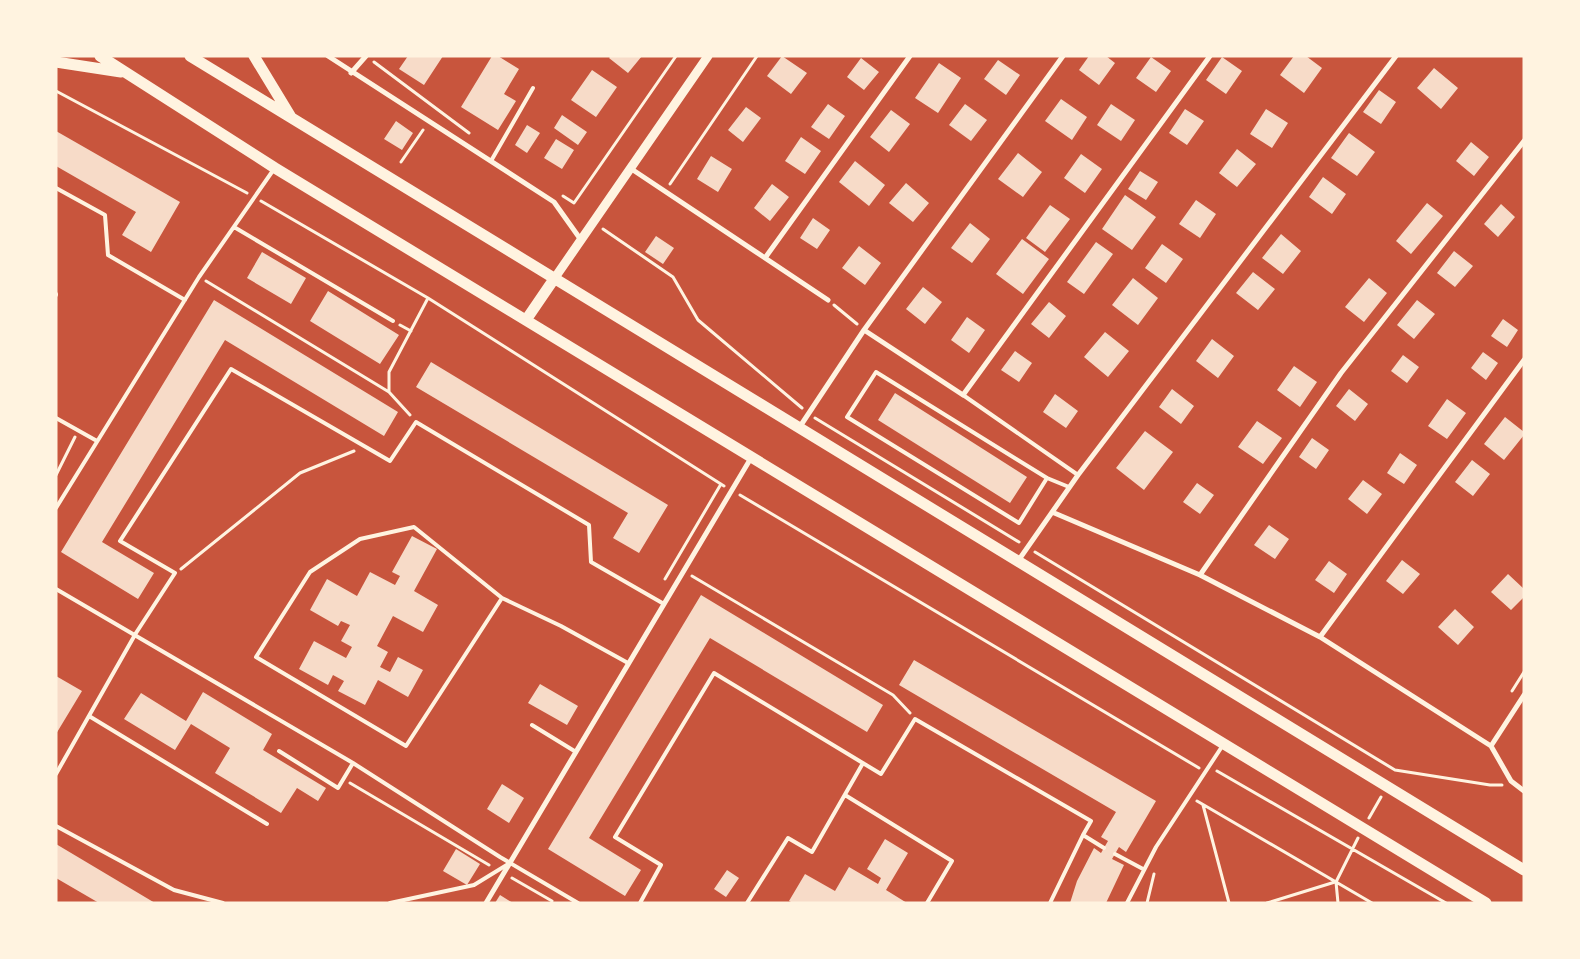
<svg xmlns="http://www.w3.org/2000/svg" width="1580" height="959" viewBox="0 0 1580 959" font-family="'DM Sans',sans-serif">
  <rect width="100%" height="100%" fill="#c8553d"/>
  <!-- building -->
  <path fill="#f7dbc8" d="M408,56H443L424,85L399,69Z
    M492,56H498L519,69L504,94L516,101L498,130L461,107Z
    M611,56H642L628,73L609,58Z
    M782,56L807,73L791,94L767,76Z
    M1089,56H1106L1115,63L1099,85L1079,70Z
    M1294,56H1306L1322,68L1304,93L1280,75Z
    M1151,57L1171,71L1156,92L1136,78Z
    M1222,57L1242,71L1226,94L1206,80Z
    M861,58L879,72L864,90L847,77Z
    M998,60L1020,75L1006,95L984,79Z
    M939,63L961,78L938,113L915,98Z
    M1434,68L1458,88L1441,109L1417,88Z
    M592,70L617,87L596,117L571,100Z
    M1379,90L1396,102L1381,124L1363,112Z
    M1061,99L1087,117L1072,140L1045,121Z
    M828,104L845,116L829,139L811,127Z
    M965,104L987,120L971,141L949,125Z
    M1111,104L1135,120L1121,141L1097,125Z
    M746,107L761,118L743,142L728,130Z
    M1185,109L1204,121L1187,145L1169,133Z
    M1266,109L1288,123L1272,148L1250,134Z
    M891,110L910,124L889,152L870,137Z
    M562,115L587,132L578,145L554,128Z
    M396,121L413,133L402,150L384,139Z
    M527,125L540,133L527,153L515,145Z
    M56,131L180,202L151,252L122,235L136,212L56,166Z
    M1349,133L1375,152L1357,176L1331,158Z
    M801,137L821,151L805,174L785,161Z
    M556,139L574,150L562,169L544,158Z
    M1471,142L1489,157L1474,176L1456,161Z
    M1237,149L1256,164L1237,187L1219,173Z
    M1018,153L1042,172L1023,197L998,179Z
    M1081,154L1102,169L1085,193L1064,178Z
    M711,156L732,169L718,192L697,179Z
    M855,161L885,185L869,206L839,182Z
    M1140,171L1158,182L1146,200L1128,189Z
    M1323,177L1346,194L1332,214L1309,197Z
    M906,183L929,203L913,222L889,203Z
    M772,184L789,197L770,221L754,208Z
    M1125,195L1156,217L1132,250L1102,229Z
    M1196,200L1216,214L1200,238L1179,224Z
    M1427,203L1443,216L1411,254L1396,241Z
    M1501,204L1515,217L1498,237L1484,224Z
    M1050,205L1070,219L1045,252L1026,238Z
    M813,218L830,230L817,249L800,238Z
    M970,223L990,239L972,263L951,248Z
    M1281,234L1301,251L1283,274L1262,258Z
    M656,236L674,248L663,264L645,252Z
    M1022,239L1049,259L1023,294L996,274Z
    M1096,242L1113,254L1084,294L1067,282Z
    M1162,244L1183,259L1166,283L1145,268Z
    M859,246L881,263L865,285L842,268Z
    M1454,251L1473,266L1455,287L1437,273Z
    M262,252L306,278L291,304L247,278Z
    M1253,272L1275,289L1258,310L1236,293Z
    M1133,278L1158,298L1138,325L1112,305Z
    M1369,278L1387,293L1364,322L1345,307Z
    M923,287L942,302L925,324L906,309Z
    M328,291L399,335L380,364L310,321Z
    M214,300L398,412L384,436L225,340L102,542L154,573L138,599L61,552Z
    M1417,300L1435,314L1414,339L1397,325Z
    M1049,302L1066,316L1049,338L1031,324Z
    M967,317L985,330L969,353L951,340Z
    M1503,319L1518,330L1507,347L1491,336Z
    M1105,332L1129,351L1108,377L1084,357Z
    M1212,339L1234,356L1218,378L1196,361Z
    M1015,351L1032,363L1019,382L1001,370Z
    M1483,352L1498,363L1486,380L1471,368Z
    M1403,355L1419,367L1407,383L1391,371Z
    M431,362L668,505L639,553L613,538L628,513L416,387Z
    M1294,366L1317,382L1300,407L1277,390Z
    M1172,389L1194,406L1181,424L1159,407Z
    M1349,389L1368,404L1355,421L1336,406Z
    M895,393L1027,477L1010,503L878,420Z
    M1055,394L1078,411L1066,428L1043,412Z
    M1447,399L1466,413L1447,439L1428,426Z
    M1505,417L1524,432V435L1504,460L1484,444Z
    M1257,421L1282,438L1263,464L1238,447Z
    M1145,431L1173,452L1144,490L1116,468Z
    M1312,438L1329,450L1316,469L1299,457Z
    M1400,453L1417,465L1404,484L1387,473Z
    M1472,460L1490,474L1473,496L1455,482Z
    M1363,480L1382,494L1367,514L1348,499Z
    M1197,483L1214,495L1200,514L1183,502Z
    M1269,525L1289,539L1275,559L1254,545Z
    M412,536L437,549L414,591L438,605L423,632L393,616L377,646L388,652L380,667L390,672L398,657L423,670L408,697L378,680L365,705L338,691L344,681L333,675L328,685L299,669L314,641L346,658L352,647L341,641L350,625L341,621L338,626L310,610L327,579L357,596L370,572L395,585L400,576L392,572Z
    M1402,560L1420,574L1403,594L1386,581Z
    M1329,561L1347,574L1334,593L1315,580Z
    M1508,574L1524,589V597L1511,610L1491,592Z
    M701,595L883,705L867,732L710,638L589,838L641,870L625,896L548,849Z
    M1455,609L1474,627L1458,645L1438,627Z
    M914,660L1156,801L1126,852L1119,847L1112,859L1124,865L1106,903H1070L1077,881L1094,848L1101,853L1108,841L1101,837L1116,812L899,685Z
    M56,676L82,691L56,734Z
    M540,684L578,706L567,725L528,703Z
    M203,692L272,734L263,750L326,788L318,801L297,788L281,813L215,773L230,748L191,724L175,750L124,719L141,693L186,721Z
    M502,784L524,798L509,823L487,809Z
    M885,839L908,853L886,890L907,903H793L789,901L805,874L835,891L849,867L878,884L881,878L867,869Z
    M56,844L155,903H99L56,878Z
    M456,849L480,864L467,885L443,871Z
    M727,870L739,878L726,897L714,889Z
    M500,895L513,903H495Z"/>
  <g fill="none" stroke-linecap="round" stroke-linejoin="round">
    <!-- path -->
    <path stroke="#fff3e0" stroke-width="3" d="M374,62L469,133
      M56,91L247,193
      M401,162L423,130
      M670,184L757,56
      M563,196L574,203L676,56
      M261,201L428,298L724,486
      M603,229L673,277L698,320L802,408
      M206,281L389,392
      M834,305L857,324
      M400,325L411,331
      M410,415L389,392V372L428,298
      M815,418L1019,542
      M56,475L75,437
      M740,495L1199,768
      M1035,552L1395,770L1490,785H1502
      M181,569L300,473L354,451
      M692,576L893,695L910,713
      M665,579L721,484
      M1512,691L1524,672
      M1217,771L1446,903
      M350,783L489,865
      M1197,801L1372,903
      M1203,805L1229,903
      M1369,818L1381,797
      M512,878L552,901
      M1147,903L1154,874
      M1267,903L1335,882
      M1338,903L1336,882L1358,838"/>
    <!-- service -->
    <path stroke="#fff3e0" stroke-width="4" d="M491,161L533,88
      M56,188L105,215L108,255L185,300
      M234,227L393,321
      M56,294V295
      M963,395L1078,475
      M56,418L97,441
      M1047,478L1019,523L847,417L876,372L1047,478L1069,487
      M56,508L199,277L274,169
      M56,589L353,763L500,857L578,903
      M502,598L414,527L360,539L310,572L256,657L406,746L502,598L561,626L628,663
      M89,716L267,824
      M532,725L576,752
      M279,751L338,788L353,763
      M56,774L136,633L175,573L120,541L231,369L390,461L416,422L589,525L591,562L664,604
      M845,795L952,861L927,903
      M56,826L174,890L223,903
      M1115,854L1143,869
      M390,903L474,885L510,863
      M640,903L661,865L615,837L714,673L881,774L915,719L1091,821L1083,835L1104,848
      M747,903L788,838L812,852L863,763
      M1050,903L1083,835
      M1127,903L1156,847L1223,745"/>
    <!-- minor -->
    <path stroke="#fff3e0" stroke-width="5" d="M328,56L554,202L581,240
      M351,73L366,56
      M630,168L828,300
      M765,258L910,56
      M864,330L963,395L1210,56
      M799,428L864,330L1063,56
      M1052,512L1200,575L1320,637L1491,746
      M1018,561L1078,475L1396,56
      M1200,575L1341,373L1524,141
      M1320,637L1524,360
      M1524,695L1491,746L1511,781L1524,791
      M486,903L751,458"/>
    <!-- tertiary -->
    <path stroke="#fff3e0" stroke-width="9" d="M554,279L708,56"/>
    <!-- primary -->
    <path stroke="#fff3e0" stroke-width="11" d="M100,56L275,168L1486,903
      M190,56L1524,870
      M254,56L291,117
      M56,62L121,72
      M526,320L554,279"/>
  </g>
  <!-- border -->
  <rect width="1580" height="959" fill="none" stroke="#fff3e0" stroke-width="115"/>
</svg>
